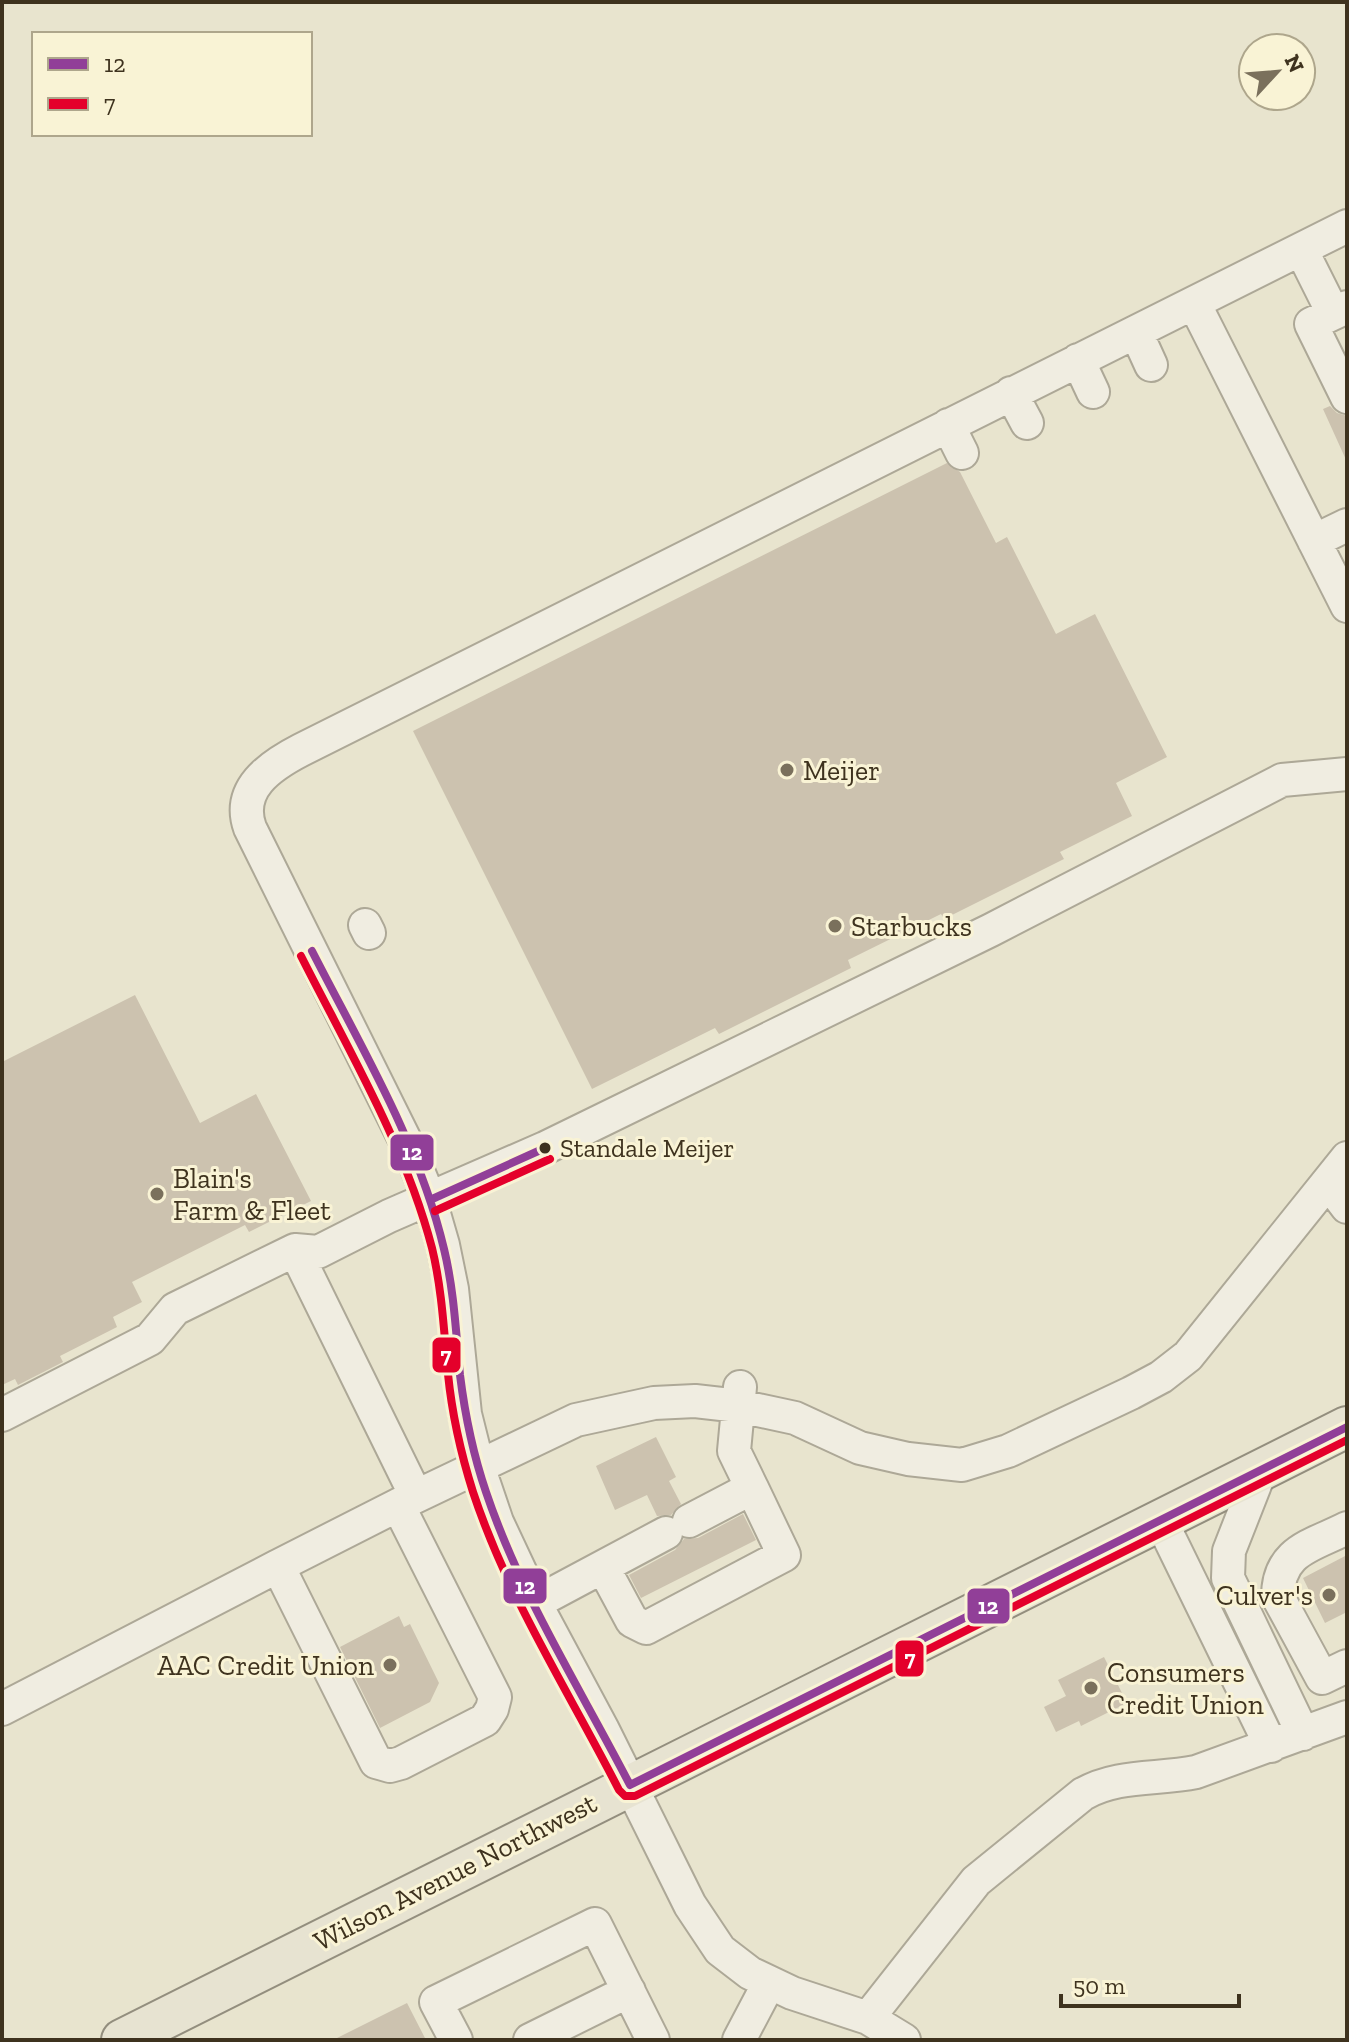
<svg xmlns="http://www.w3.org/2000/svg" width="1349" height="2042" viewBox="0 0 1349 2042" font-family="'Zilla Slab',serif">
  <rect width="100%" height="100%" fill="#e8e4ce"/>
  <!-- building -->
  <path fill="#ccc2af" d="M1330,406L1337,413L1347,416V462L1323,409Z
    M947,463L960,472L996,543L1007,537L1056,634L1095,614L1167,757L1116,783L1132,816L1060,852L1064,859L944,919L941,914L848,960L851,968L719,1034L715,1028L592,1089L413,731Z
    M135,995L200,1123L256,1094L311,1201L249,1232L245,1225L132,1282L142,1302L113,1317L117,1327L60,1356L63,1362L18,1385L15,1379L2,1385V1062Z
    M656,1437L676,1477L669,1481L681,1504L671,1515L657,1516L647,1495L615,1510L596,1466Z
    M743,1514L756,1540L641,1598L629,1575L675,1550L684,1539L698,1538Z
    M1347,1555V1612L1325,1623L1303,1578Z
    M399,1616L404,1627L410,1624L439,1683L430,1702L380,1728L340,1647Z
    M1104,1657L1127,1703L1081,1726L1079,1721L1056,1732L1044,1707L1066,1696L1058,1680Z
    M407,2003L426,2040H333Z"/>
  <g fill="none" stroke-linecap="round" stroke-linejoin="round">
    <defs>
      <path id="minor" d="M1301,249L1333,313
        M1194,303L1347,606
        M1347,307L1311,324L1347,397
        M1136,332L1151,365
        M1078,360L1093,392
        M1011,393L1027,423
        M948,425L962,453
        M1314,541L1347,525
        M365,925L369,933
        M1328,1182L1347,1207
        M295,1250L416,1496
        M2,1415L150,1339L175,1309L295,1250L318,1252L389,1216L545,1148L991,930L1282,780L1347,774
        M1260,1472L1229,1551L1228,1578L1303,1734
        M398,1505L278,1566L376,1762L390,1766L401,1763L485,1720L492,1709L495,1697L398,1505L576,1420L654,1403L695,1401L739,1406L795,1418L860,1448L908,1459L962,1465L1008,1451L1131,1393L1161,1377L1188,1356L1347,1158
        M689,1521L752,1488L734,1451L740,1387
        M1161,1521L1271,1746
        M1347,1528C1312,1546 1278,1550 1278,1597L1322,1678L1347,1666
        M603,1567L632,1621L646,1628L784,1555L752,1488
        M535,1603L666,1533
        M2,1709L278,1566
        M868,2018L976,1881L1083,1794C1118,1774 1157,1780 1196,1772L1347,1717
        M456,2040L436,2002L595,1924L653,2040
        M530,2040L629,1991
        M739,2040L769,1983
        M904,2040L868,2018L792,1993L750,1973L720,1950L690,1905L603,1730L535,1603L497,1522L478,1466L465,1414L452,1289L443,1245L430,1200L407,1144L250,828C236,789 270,766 301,750L1347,226"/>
      <path id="major" d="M122,2040L1347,1427"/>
    </defs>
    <!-- minor casing -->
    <use href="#minor" stroke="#ada897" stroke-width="36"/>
    <!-- major casing -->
    <use href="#major" stroke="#938e7e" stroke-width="44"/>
    <!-- minor -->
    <use href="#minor" stroke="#f0ede1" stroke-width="32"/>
    <!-- major -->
    <use href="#major" stroke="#e7e3d1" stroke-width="40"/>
    <defs>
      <path id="bus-1" d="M312,951C361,1047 419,1143 444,1249C454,1290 456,1333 460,1375C465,1415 473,1454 486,1492C521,1596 580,1688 630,1785
        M430,1200L545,1148
        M630,1785L1347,1427"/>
      <path id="bus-2" d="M301,956C349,1051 405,1145 432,1248C442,1289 444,1332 448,1374C452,1414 461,1454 473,1492C508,1598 569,1692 619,1790L625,1796H635L1347,1440
        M435,1211L550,1159"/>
    </defs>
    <!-- bus-1 casing -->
    <use href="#bus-1" stroke="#f9f3d5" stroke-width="14"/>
    <!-- bus-2 casing -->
    <use href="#bus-2" stroke="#f9f3d5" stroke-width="14"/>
    <!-- bus-1 -->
    <use href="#bus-1" stroke="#913f98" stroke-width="8"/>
    <!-- bus-2 -->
    <use href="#bus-2" stroke="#e4002b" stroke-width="8"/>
  </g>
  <!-- markers -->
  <g fill="#7a705c" stroke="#f9f3d5" stroke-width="3">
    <circle cx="787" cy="770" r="8"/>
    <circle cx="835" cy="926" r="8"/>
    <circle cx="157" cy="1194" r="8"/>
    <circle cx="1329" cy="1595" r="8"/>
    <circle cx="390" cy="1665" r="8"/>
    <circle cx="1091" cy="1688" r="8"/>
  </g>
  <circle fill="#3e321e" stroke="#f9f3d5" stroke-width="3" cx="545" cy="1148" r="7"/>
  <g text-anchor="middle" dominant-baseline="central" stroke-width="6" stroke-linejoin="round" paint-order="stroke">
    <!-- bus labels -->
    <g font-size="26" fill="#3e321e" stroke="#f9f3d5" text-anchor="start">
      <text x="560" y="1148">Standale Meijer</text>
    </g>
    <!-- poi labels -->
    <g font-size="28" fill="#3e321e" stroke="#f9f3d5" text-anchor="start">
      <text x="803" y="770">Meijer</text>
      <text x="851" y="926">Starbucks</text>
      <text x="173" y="1178">Blain's<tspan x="173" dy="32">Farm &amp; Fleet</tspan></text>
      <text x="1313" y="1595" text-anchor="end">Culver's</text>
      <text x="374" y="1665" text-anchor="end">AAC Credit Union</text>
      <text x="1107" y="1672">Consumers<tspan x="1107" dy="32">Credit Union</tspan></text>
    </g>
    <!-- street labels -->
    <g font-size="28" fill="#3e321e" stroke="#f9f3d5">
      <text transform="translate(455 1872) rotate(-27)">Wilson Avenue Northwest</text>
    </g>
  </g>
  <g stroke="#f9f3d5" stroke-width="3">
    <rect x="389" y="1133" width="46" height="39" rx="8" fill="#913f98"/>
    <rect x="431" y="1336" width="31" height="38" rx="8" fill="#e4002b"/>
    <rect x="502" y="1567" width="46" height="38" rx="8" fill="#913f98"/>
    <rect x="966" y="1587" width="45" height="38" rx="8" fill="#913f98"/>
    <rect x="894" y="1639" width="31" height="39" rx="8" fill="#e4002b"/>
  </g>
  <g font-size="22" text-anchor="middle" font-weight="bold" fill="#fff">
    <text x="412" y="1160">12</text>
    <text x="446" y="1363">7</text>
    <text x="525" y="1594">12</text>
    <text x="988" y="1614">12</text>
    <text x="910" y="1666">7</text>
  </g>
  <!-- border -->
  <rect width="1349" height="2042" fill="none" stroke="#3e321e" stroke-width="8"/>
  <!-- legend -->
  <rect x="32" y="32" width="280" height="104" fill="#f9f3d5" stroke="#aea68c" stroke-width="2"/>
  <rect x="48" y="58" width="40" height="12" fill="#913f98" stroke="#aea68c" stroke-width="2"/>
  <text x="104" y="72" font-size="24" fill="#3e321e">12</text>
  <rect x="48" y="98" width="40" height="12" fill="#e4002b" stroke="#aea68c" stroke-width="2"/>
  <text x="104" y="112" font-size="24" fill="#3e321e">7</text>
  <!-- north arrow -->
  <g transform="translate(1277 72) rotate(64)"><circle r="38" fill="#f9f3d5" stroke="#aea68c" stroke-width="2"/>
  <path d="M0-6L14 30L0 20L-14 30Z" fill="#7a705c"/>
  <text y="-12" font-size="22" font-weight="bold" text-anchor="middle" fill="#3e321e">N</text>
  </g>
  <!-- scale -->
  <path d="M1061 1994v12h178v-12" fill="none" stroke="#3e321e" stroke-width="4"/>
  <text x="1073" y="1994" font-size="24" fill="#3e321e" stroke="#f9f3d5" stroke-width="6" paint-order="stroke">50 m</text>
</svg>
